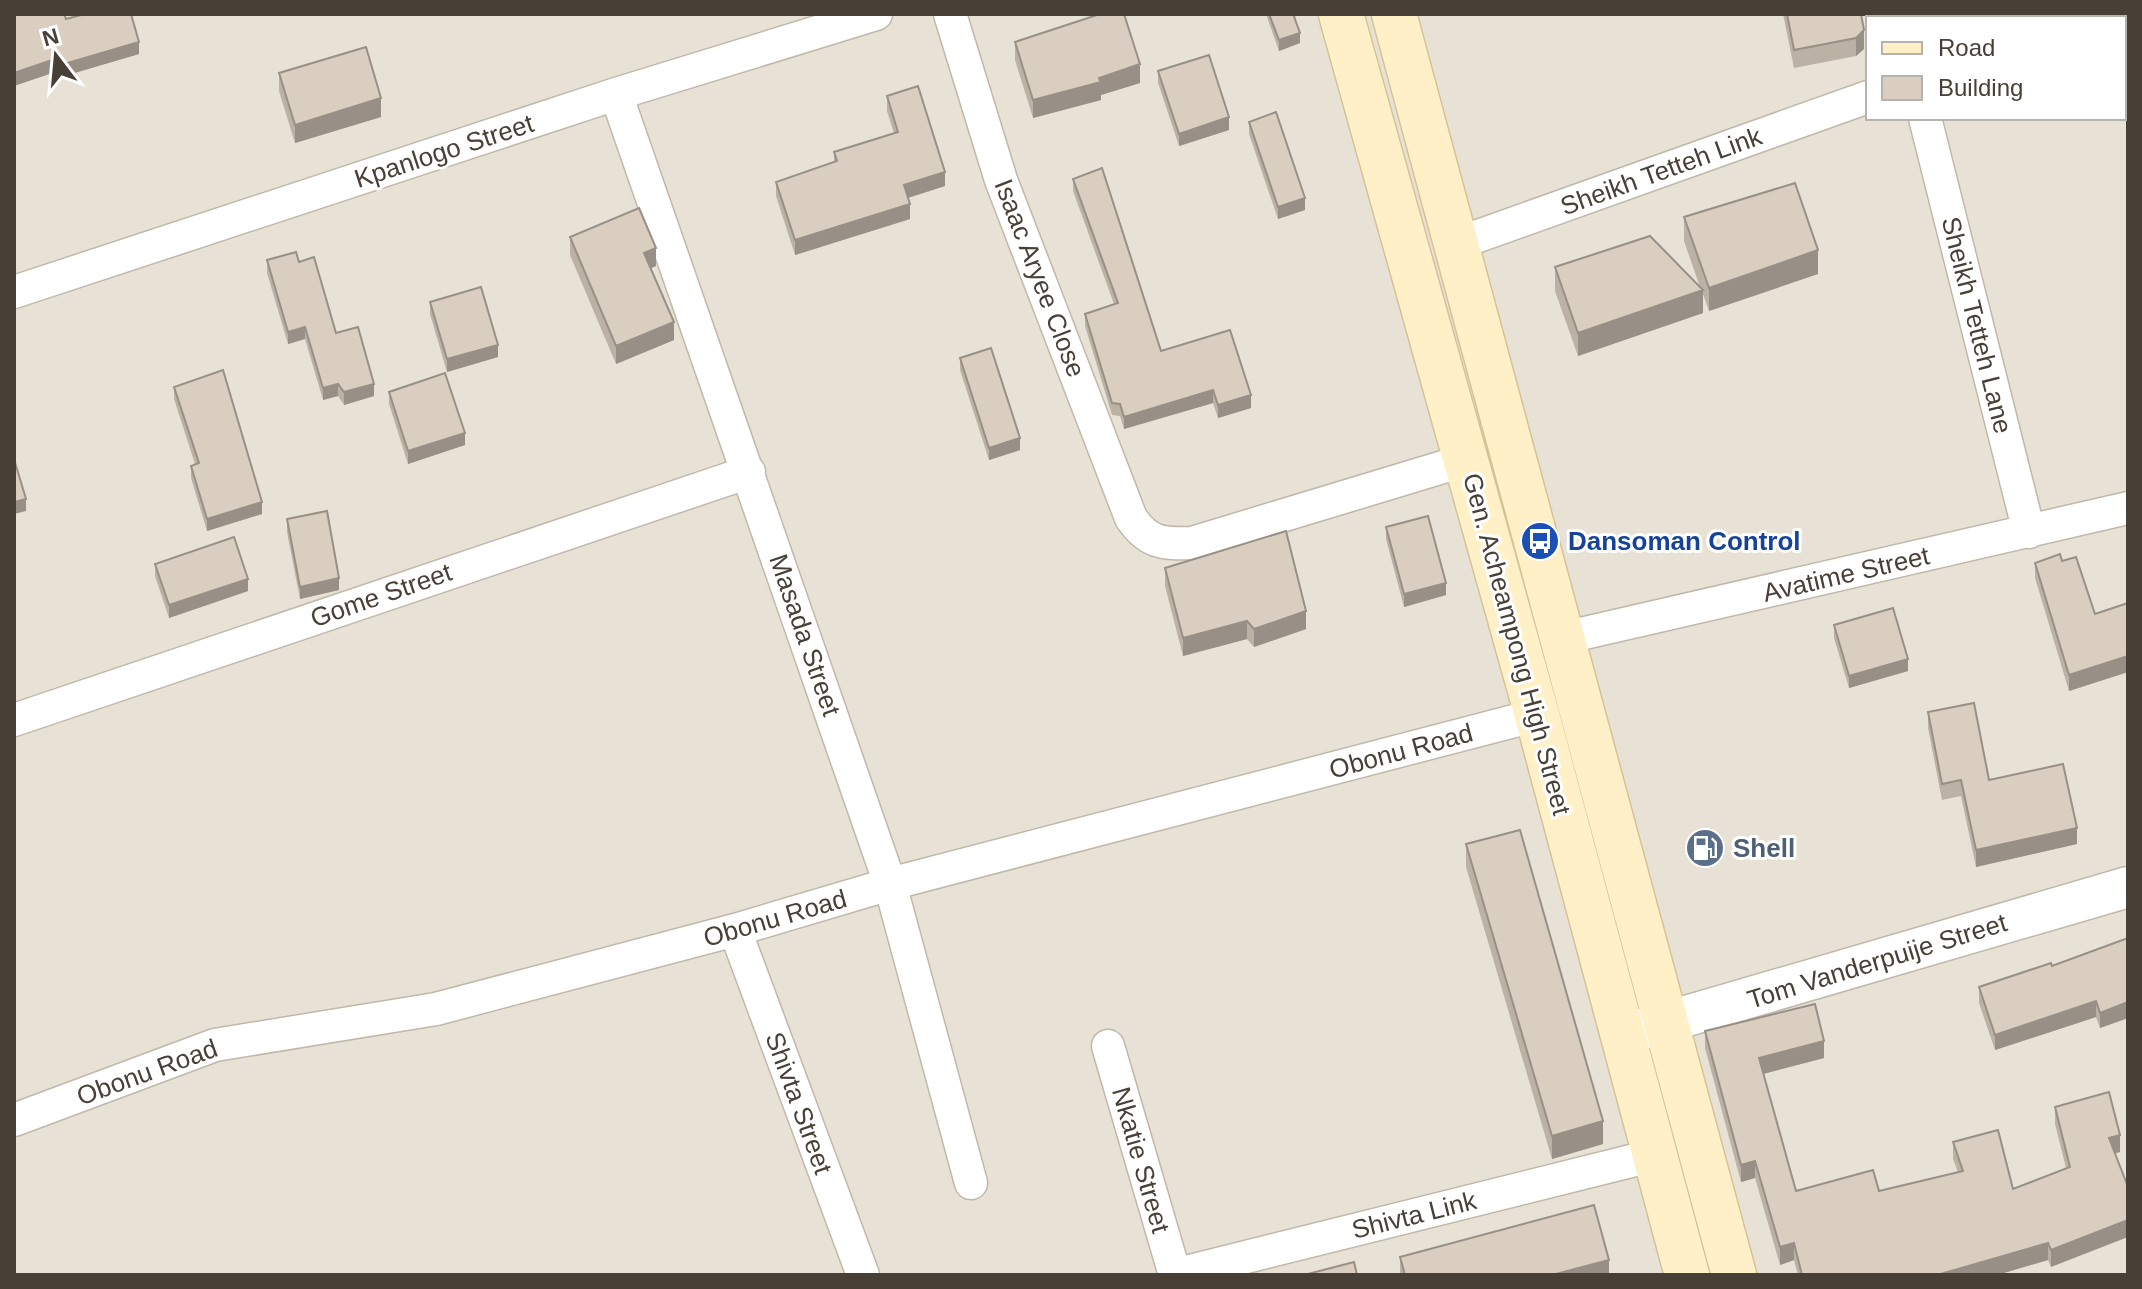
<svg xmlns="http://www.w3.org/2000/svg" width="2142" height="1289" viewBox="0 0 2142 1289" font-family="Helvetica,sans-serif">
  <rect width="100%" height="100%" fill="#f4f0e8"/>
  <!-- residential -->
  <path fill="#e8e2d6" fill-rule="evenodd" d="M14,14H2128V1275H14ZM1868,18H2124V118H1868Z"/>
  <g fill="none" stroke-linecap="round" stroke-linejoin="round">
    <defs>
      <path id="minor" d="M950,14L1001,180L1131,518C1148,543 1162,544 1192,543L1466,460
        M1900,14L1901,18
        M616,94L890,884L971,1183
        M1925,118L2029,532
        M1453,245L1868,97
        M14,292L616,94L876,14
        M1563,638L2128,508
        M14,720L749,472
        M735,930L863,1275
        M1108,1046L1175,1275
        M14,1120L215,1045L436,1009L735,930L890,884L1537,715
        M1174,1275L1655,1155"/>
      <path id="tertiary" d="M1625,1034L2128,887"/>
      <path id="secondary" d="M1341,14L1537,715L1687,1275
        M1394,14L1734,1275"/>
    </defs>
    <!-- minor casing -->
    <use href="#minor" stroke="#c0b8aa" stroke-width="35"/>
    <!-- tertiary casing -->
    <use href="#tertiary" stroke="#c0b8aa" stroke-width="43"/>
    <!-- secondary casing -->
    <use href="#secondary" stroke="#d5c398" stroke-width="47"/>
    <!-- minor -->
    <use href="#minor" stroke="#fff" stroke-width="32"/>
    <!-- tertiary -->
    <use href="#tertiary" stroke="#fff" stroke-width="40"/>
    <!-- secondary -->
    <use href="#secondary" stroke="#fff0c7" stroke-width="44"/>
  </g>
  <!-- wall -->
  <path fill="#bbb1a5" d="M1266,14H1295L1300,43L1279,51Z
    M1783,14H1861L1864,49L1856,56L1794,68Z
    M66,19L139,54L54,79L52,73L14,86Z
    M1015,42L1140,83L1101,95V100L1033,118L1015,60Z
    M1158,71L1229,130L1179,146L1158,83Z
    M279,73L381,117L295,143L279,91Z
    M887,96L945,186L908,198L910,219L795,255L776,196V182L834,162V152L894,133L887,111Z
    M1249,122L1305,210L1278,219L1249,134Z
    M1073,179L1161,351L1251,408L1218,418L1213,403L1124,429L1120,416L1112,415L1085,326V314L1114,304L1073,191Z
    M1684,217L1818,274L1709,311L1703,294V313L1578,356L1555,291V267L1700,287L1684,241Z
    M570,237L656,266L651,268L674,340L616,364L570,255Z
    M267,260L299,262L336,333L374,396L344,405L338,396L323,400L305,339L288,344L267,273Z
    M430,302L498,357L447,372L430,314Z
    M960,358L1020,450L989,460L960,370Z
    M174,387L262,514L207,531L191,478V466L195,464L174,399Z
    M389,392L465,445L408,464L389,404Z
    M287,519L339,590L300,599L287,532Z
    M1386,527L1446,595L1404,607L1386,539Z
    M2062,561L2095,614L2128,603V672L2069,691L2035,578V563Z
    M155,564L248,591L169,618L155,576Z
    M1165,568L1306,629L1254,647L1247,639L1183,656L1165,586Z
    M1834,625L1908,671L1849,688L1834,638Z
    M1928,712L1989,780L2077,844L1976,867L1961,796L1942,800L1928,728Z
    M1466,844L1603,1144L1552,1159L1466,867Z
    M2128,938V1018L2100,1028L2096,1017L1995,1050L1979,1003V987L2052,966Z
    M1705,1031L1824,1058L1763,1074L1796,1191H1879L1958,1172L1953,1159V1142L2013,1189L2066,1168L2055,1124V1107L2120,1152L2115,1153L2051,1267L2048,1260L1997,1275H1798L1794,1260L1780,1265L1755,1178L1741,1182L1705,1048Z
    M1400,1257L1609,1275H1400Z"/>
  <!-- shaded-wall -->
  <path fill="#989086" d="M1864,30V49L1856,56V38Z
    M1300,33V43L1279,51V40Z
    M139,42V54L54,79V67Z
    M52,60V73L14,86V73Z
    M1140,64V83L1101,95V100L1033,118V100Z
    M381,98V117L295,143V125Z
    M1229,117V130L1179,146V134Z
    M945,172V186L904,199V185Z
    M1305,198V210L1278,219V207Z
    M910,204V219L795,255V240Z
    M656,248V266L644,271V253Z
    M1818,250V274L1709,311V288Z
    M1703,290V313L1578,356V333Z
    M674,322V340L616,364V346Z
    M305,327V339L288,344V332Z
    M498,345V357L447,372V359Z
    M338,384V396L323,400V388Z
    M374,384V396L344,405V392Z
    M1213,390V403L1124,429V417Z
    M1251,395V408L1218,418V405Z
    M465,433V445L408,464V451Z
    M1020,438V450L989,460V448Z
    M26,499V511L14,514V502Z
    M262,502V514L207,531V519Z
    M339,578V590L300,599V587Z
    M248,579V591L169,618V605Z
    M1446,583V595L1404,607V594Z
    M1306,611V629L1254,647V629Z
    M1247,621V639L1183,656V638Z
    M2128,656V672L2069,691V675Z
    M1908,659V671L1849,688V676Z
    M2077,828V844L1976,867V850Z
    M2096,1001V1017L1995,1050V1035Z
    M2128,1002V1018L2100,1028V1013Z
    M1824,1041V1058L1759,1075V1058Z
    M1603,1121V1144L1552,1159V1136Z
    M2120,1135V1152L2109,1155V1138Z
    M1755,1161V1178L1741,1182V1165Z
    M2128,1220V1237L2051,1267V1250Z
    M1794,1243V1260L1780,1265V1247Z
    M2048,1243V1260L1997,1275H1937Z
    M1609,1260V1275H1552Z"/>
  <!-- building -->
  <path fill="#d9cec0" stroke="#989086" stroke-width="2" d="M14,14H64L66,19L85,14H131L139,42L54,67L52,60L14,73Z
    M1100,14H1124L1140,64L1099,78L1101,82L1033,100L1015,42Z
    M1269,14H1293L1300,33L1279,40Z
    M1787,14H1861L1864,30L1856,38L1794,50Z
    M366,47L381,98L295,125L279,73Z
    M1209,55L1229,117L1179,134L1158,71Z
    M918,86L945,172L904,185L910,204L795,240L776,182L837,161L834,152L898,132L887,96Z
    M1276,112L1305,198L1278,207L1249,122Z
    M1102,168L1161,351L1230,330L1251,395L1218,405L1213,390L1124,417L1120,404L1112,403L1085,314L1118,303L1073,179Z
    M1795,183L1818,250L1709,288L1684,217Z
    M639,208L656,248L644,253L674,322L616,346L570,237Z
    M1650,236L1703,290L1578,333L1555,267Z
    M296,252L299,262L314,257L336,333L358,327L374,384L344,392L338,384L323,388L305,327L288,332L267,260Z
    M481,287L498,345L447,359L430,302Z
    M991,348L1020,438L989,448L960,358Z
    M223,370L262,502L207,519L191,466L199,463L174,387Z
    M445,373L465,433L408,451L389,392Z
    M14,459L26,499L14,502Z
    M327,511L339,578L300,587L287,519Z
    M1428,516L1446,583L1404,594L1386,527Z
    M1286,531L1306,611L1254,629L1247,621L1183,638L1165,568Z
    M234,537L248,579L169,605L155,564Z
    M2060,554L2062,561L2076,557L2095,614L2128,603V656L2069,675L2035,563Z
    M1893,608L1908,659L1849,676L1834,625Z
    M1974,703L1989,780L2063,764L2077,828L1976,850L1961,780L1942,784L1928,712Z
    M1520,830L1603,1121L1552,1136L1466,844Z
    M2128,938V1002L2100,1013L2096,1001L1995,1035L1979,987L2051,963L2052,966Z
    M1815,1004L1824,1041L1759,1058L1796,1191L1873,1170L1879,1191L1963,1171L1953,1142L1998,1130L2013,1189L2070,1167L2055,1107L2109,1092L2120,1135L2109,1138L2128,1187V1220L2051,1250L2048,1243L1937,1275H1802L1794,1243L1780,1247L1755,1161L1741,1165L1705,1031Z
    M1594,1205L1609,1260L1552,1275H1405L1400,1257Z
    M1354,1262L1357,1275H1304Z"/>
  <!-- icons -->
  <defs>
    <symbol id="bus-disc" viewBox="-11 -11 22 22"><circle r="9.5" fill="#1a4fb4" stroke="#fff"/><path d="M-5-6H5V4H4V6H2V4H-2V6H-4V4H-5ZM-3.5-4V0h7V-4ZM-3.5 1.2v1.5H-2V1.2ZM2 1.2v1.5H3.5V1.2Z" fill="#fff"/></symbol>
    <symbol id="fuel-disc" viewBox="-11 -11 22 22"><circle r="9.5" fill="#5c6f8a" stroke="#fff"/><path d="M-5.5-6h7V0h2V4h1.3V-2.5L3-4.5l.8-.8L6-3V5H2.5V1h-1V6h-7ZM-4.2-4.7v3.2H.2V-4.7Z" fill="#fff"/></symbol>
  </defs>
  <g fill-rule="evenodd">
    <use href="#bus-disc" x="1518" y="519" width="44" height="44"/>
    <use href="#fuel-disc" x="1683" y="826" width="44" height="44"/>
  </g>
  <g text-anchor="middle" dominant-baseline="central" stroke-width="6" stroke-linejoin="round" paint-order="stroke">
    <!-- street labels -->
    <g font-size="26" fill="#484037" stroke="#fff">
      <text transform="translate(444 151) rotate(-18)">Kpanlogo Street</text>
      <text transform="translate(1661 171) rotate(-20)">Sheikh Tetteh Link</text>
      <text transform="translate(1040 278) rotate(69)">Isaac Aryee Close</text>
      <text transform="translate(1977 325) rotate(76)">Sheikh Tetteh Lane</text>
      <text transform="translate(1846 574) rotate(-13)">Avatime Street</text>
      <text transform="translate(381 595) rotate(-19)">Gome Street</text>
      <text transform="translate(805 635) rotate(71)">Masada Street</text>
      <text transform="translate(1517 644) rotate(75)">Gen. Acheampong High Street</text>
      <text transform="translate(1401 751) rotate(-15)">Obonu Road</text>
      <text transform="translate(775 918) rotate(-16)">Obonu Road</text>
      <text transform="translate(1877 961) rotate(-17)">Tom Vanderpuije Street</text>
      <text transform="translate(147 1072) rotate(-20)">Obonu Road</text>
      <text transform="translate(799 1103) rotate(70)">Shivta Street</text>
      <text transform="translate(1141 1160) rotate(74)">Nkatie Street</text>
      <text transform="translate(1414 1215) rotate(-14)">Shivta Link</text>
    </g>
    <!-- transit labels -->
    <g font-size="26" font-weight="bold" fill="#164399" stroke="#fff" text-anchor="start">
      <text x="1568" y="541">Dansoman Control</text>
    </g>
    <!-- service labels -->
    <g font-size="26" font-weight="bold" fill="#4e5e75" stroke="#fff" text-anchor="start">
      <text x="1733" y="848">Shell</text>
    </g>
  </g>
  <!-- border -->
  <rect width="2142" height="1289" fill="none" stroke="#484037" stroke-width="32"/>
  <!-- legend -->
  <rect x="1866" y="16" width="260" height="104" fill="#ffffff" stroke="#b6b3af" stroke-width="2"/>
  <rect x="1882" y="42" width="40" height="12" fill="#fff0c7" stroke="#b6b3af" stroke-width="2"/>
  <text x="1938" y="56" font-size="24" fill="#484037">Road</text>
  <rect x="1882" y="76" width="40" height="24" fill="#d9cec0" stroke="#b6b3af" stroke-width="2"/>
  <text x="1938" y="96" font-size="24" fill="#484037">Building</text>
  <!-- north arrow -->
  <g transform="translate(56 56) rotate(344)" stroke="#ffffff" stroke-width="6" paint-order="stroke">
  <path d="M0-6L14 30L0 20L-14 30Z" fill="#484037"/>
  <text y="-12" font-size="22" font-weight="bold" text-anchor="middle" fill="#484037">N</text>
  </g>
</svg>
